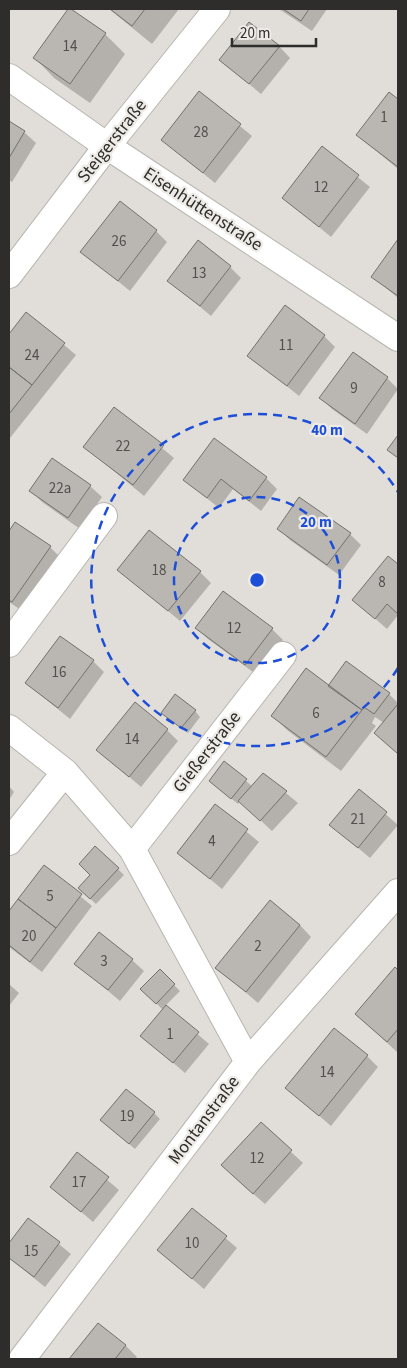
<svg xmlns="http://www.w3.org/2000/svg" width="407" height="1368" viewBox="0 0 407 1368" font-family="'Source Sans 3',sans-serif">
  <rect width="100%" height="100%" fill="#e1ded9"/>
  <!-- shadow -->
  <path fill="#0003" d="M70,9L105,34L125,54L90,103L54,78L35,58Z
    M109,9H179L152,44Z
    M279,9H327L312,31Z
    M279,46L290,58L261,94L220,60Z
    M199,92L252,136L215,183L162,140Z
    M389,94L398,100V169L357,135Z
    M9,122L24,132L36,143L12,182L9,180Z
    M322,148L370,187L331,237L284,198Z
    M156,231L167,242L130,291L82,252Z
    M398,241V298L373,277Z
    M230,267L241,278L211,316L169,281Z
    M26,313L76,355L10,438L9,336Z
    M324,336L335,347L299,396L249,356Z
    M353,354L387,378L398,389L367,434L332,409L321,398Z
    M115,409L174,458L144,496L85,447Z
    M53,460L90,486L102,497L80,529L42,502L31,491Z
    M266,478L277,489L261,511L233,489L219,508L184,480Z
    M15,524L50,547L61,558L24,612L9,602V533Z
    M279,529L350,534L361,545L339,575L290,540Z
    M388,557L398,565V615L387,629L354,600Z
    M119,570L200,572L211,583L180,621Z
    M197,628L272,629L283,640L257,675L208,639Z
    M93,661L104,672L70,719L26,683Z
    M329,687L389,694L398,703V754L387,744L384,723L375,717L372,723L376,726L341,771L287,730L272,715Z
    M195,711L200,717L188,733L162,713Z
    M167,730L178,741L141,787L98,750Z
    M225,763L253,787L263,774L298,803L272,831L240,801L238,804L216,786Z
    M9,786L14,792L9,800Z
    M359,791L398,825L370,858L331,825Z
    M215,806L259,842L222,889L178,853Z
    M44,866L92,906L42,972L9,947V914Z
    M118,869L124,875L96,904L85,894Z
    M300,925L311,937L258,1003L217,968Z
    M132,960L144,971L120,1001L76,964Z
    M396,969L398,971V1053L356,1014Z
    M160,971L180,991L165,1006L209,1044L185,1073L142,1036L163,1010L142,989Z
    M9,984L19,993L9,1006Z
    M367,1056L378,1067L331,1126L287,1088Z
    M154,1113L160,1119L135,1149L108,1126Z
    M261,1124L303,1163L265,1204L234,1177Z
    M77,1154L119,1190L93,1222L52,1187Z
    M192,1209L237,1248L204,1289L158,1250Z
    M28,1219L71,1254L45,1287L9,1258V1245Z
    M99,1324L126,1346L137,1357L135,1359H71Z"/>
  <!-- building -->
  <path fill="#bab7b3" stroke="#73716d" d="M68,9H71L106,33L70,84L33,58Z
    M110,9H145L132,26Z
    M283,9H309L301,21Z
    M249,22L280,46L249,84L219,60Z
    M199,91L241,124L203,173L161,140Z
    M389,92L398,99V167L356,135Z
    M9,121L25,131L9,158Z
    M322,146L359,175L319,227L282,198Z
    M120,201L157,230L118,281L80,252Z
    M398,239V296L371,277Z
    M198,240L231,266L200,306L167,281Z
    M285,305L325,335L287,386L247,356Z
    M26,312L65,343L32,385L9,367V334Z
    M353,352L388,377L355,424L319,398Z
    M9,367L32,385L9,414Z
    M114,407L164,445L133,485L83,447Z
    M398,435V458L387,450Z
    M214,438L267,477L249,501L221,479L207,498L183,480Z
    M52,458L91,485L68,518L29,491Z
    M299,497L351,533L327,565L277,529Z
    M15,522L51,546L12,602L9,600V531Z
    M149,530L201,571L168,611L117,570Z
    M388,556L398,564V614L387,604L375,619L352,600Z
    M223,591L273,628L245,665L195,628Z
    M60,636L94,660L58,708L25,683Z
    M346,661L390,693L374,714L364,707L362,710L328,686Z
    M306,668L362,710L326,757L271,716Z
    M175,694L196,710L181,728L161,713Z
    M135,702L168,729L129,777L96,750Z
    M398,704V754L374,733Z
    M224,761L247,779L231,799L209,781Z
    M263,773L287,791L260,821L238,801Z
    M359,789L387,812L358,848L329,825Z
    M215,804L248,829L210,879L177,853Z
    M95,846L119,868L90,899L78,888L90,875L79,864Z
    M44,865L82,894L56,928L18,899Z
    M18,899L56,928L30,962L9,945V911Z
    M270,900L300,925L246,992L215,968Z
    M99,932L133,959L108,990L74,964Z
    M395,967L398,970V1029L387,1042L355,1014Z
    M160,969L175,984L156,1004L140,989Z
    M166,1005L199,1032L173,1063L140,1036Z
    M334,1028L368,1055L319,1116L285,1088Z
    M126,1089L155,1112L129,1144L100,1120Z
    M261,1122L292,1150L253,1194L221,1165Z
    M77,1152L109,1177L81,1212L50,1187Z
    M192,1208L227,1236L192,1279L157,1250Z
    M28,1218L60,1242L34,1277L9,1258V1243Z
    M98,1323L126,1345L115,1359H69Z"/>
  <g fill="none" stroke-linecap="round" stroke-linejoin="round">
    <defs>
      <path id="street" d="M9,77L107,146L398,338
        M9,275L107,146L217,9
        M9,644L104,516
        M9,728L65,772L132,849L248,1062
        M9,842L65,772
        M132,849L283,655
        M22,1359L248,1062L398,892"/>
    </defs>
    <!-- street casing -->
    <use href="#street" stroke="#b8b5b0" stroke-width="28"/>
    <!-- street -->
    <use href="#street" stroke="#fff" stroke-width="26"/>
  </g>
  <!-- distance rings -->
  <g fill="none" stroke="#1d4ed8" stroke-width="2.5" stroke-dasharray="9 6">
    <circle cx="257" cy="580" r="83"/>
    <path d="M398 668A166 166 0 1 1 398 492"/>
  </g>
  <g text-anchor="middle" dominant-baseline="central" stroke-width="4.5" stroke-linejoin="round" paint-order="stroke">
    <!-- number labels -->
    <g font-size="15" fill="#51504d">
      <text x="70" y="46">14</text>
      <text x="384" y="117">1</text>
      <text x="201" y="132">28</text>
      <text x="321" y="187">12</text>
      <text x="119" y="241">26</text>
      <text x="199" y="273">13</text>
      <text x="286" y="345">11</text>
      <text x="32" y="355">24</text>
      <text x="354" y="388">9</text>
      <text x="123" y="446">22</text>
      <text x="60" y="488">22a</text>
      <text x="159" y="570">18</text>
      <text x="382" y="582">8</text>
      <text x="234" y="628">12</text>
      <text x="59" y="672">16</text>
      <text x="316" y="713">6</text>
      <text x="132" y="739">14</text>
      <text x="358" y="819">21</text>
      <text x="212" y="841">4</text>
      <text x="50" y="896">5</text>
      <text x="29" y="936">20</text>
      <text x="258" y="946">2</text>
      <text x="104" y="961">3</text>
      <text x="170" y="1034">1</text>
      <text x="327" y="1072">14</text>
      <text x="127" y="1116">19</text>
      <text x="257" y="1158">12</text>
      <text x="79" y="1182">17</text>
      <text x="192" y="1243">10</text>
      <text x="31" y="1251">15</text>
    </g>
    <!-- street labels -->
    <g font-size="18" fill="#2e2d2b" stroke="#eeebe7">
      <text transform="translate(112 141) rotate(-52)">Steigerstraße</text>
      <text transform="translate(203 209) rotate(33)">Eisenhüttenstraße</text>
      <text transform="translate(207 752) rotate(-52)">Gießerstraße</text>
      <text transform="translate(204 1120) rotate(-53)">Montanstraße</text>
    </g>
  </g>
  <circle cx="257" cy="580" r="8" fill="#1d4ed8" stroke="#eeebe7" stroke-width="2.5"/>
  <g font-size="15" text-anchor="middle" font-weight="bold" fill="#1d4ed8" stroke="#eeebe7" stroke-width="4.5" stroke-linejoin="round" paint-order="stroke">
    <text x="327" y="435">40 m</text>
    <text x="316" y="527">20 m</text>
  </g>
  <!-- border -->
  <rect width="407" height="1368" fill="none" stroke="#2e2d2b" stroke-width="20"/>
  <!-- scale -->
  <path d="M232 38v8h84v-8" fill="none" stroke="#2e2d2b" stroke-width="2.5"/>
  <text x="240" y="38" font-size="15" fill="#2e2d2b" stroke="#eeebe7" stroke-width="4" paint-order="stroke">20 m</text>
</svg>
